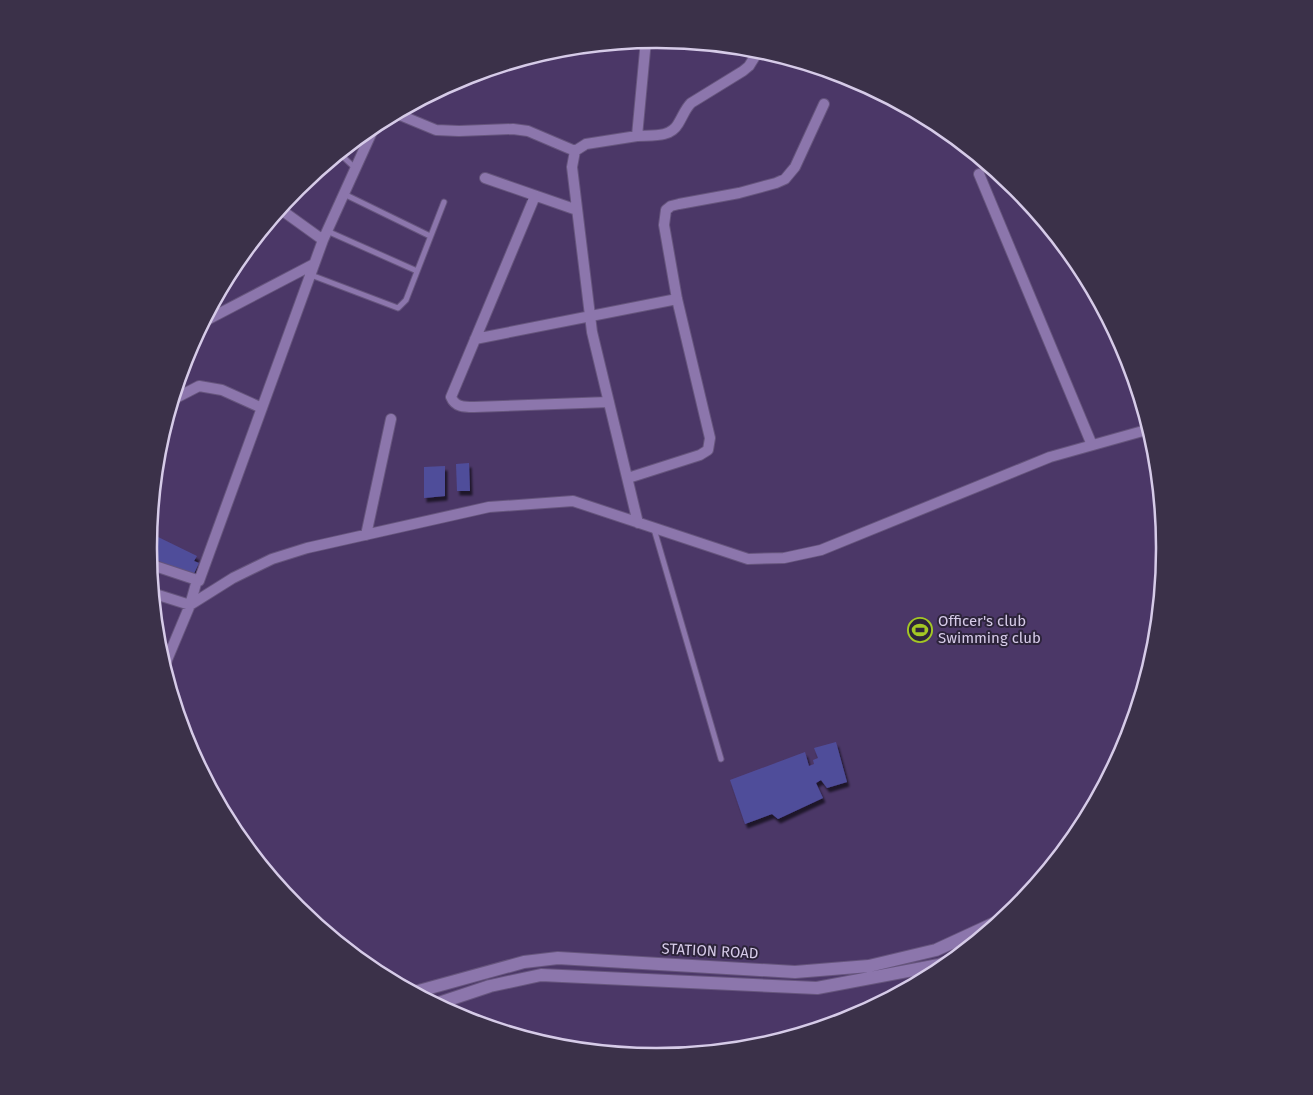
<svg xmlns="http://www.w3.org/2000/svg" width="1313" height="1095" viewBox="0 0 1313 1095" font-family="'Fira Sans',sans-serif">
  <defs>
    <filter id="shadow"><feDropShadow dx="2.5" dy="4.5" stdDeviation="1" flood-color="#0009"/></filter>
  </defs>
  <rect width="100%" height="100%" fill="#4b3767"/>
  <!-- building -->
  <path fill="#504d9a" filter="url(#shadow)" d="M469,463L470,491H457L456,464Z
    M445,466V496L424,498V467Z
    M154,535L197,556L194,561L199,563L192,578L149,556L148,548Z
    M836,742L847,782L827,788L821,780L816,783L823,798L778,819L772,814L745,824L730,780L805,752L809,766L814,764L813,760L818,758L814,748Z"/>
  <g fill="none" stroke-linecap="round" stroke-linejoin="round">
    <defs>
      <path id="service" d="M339,153L355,168
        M344,194L430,236
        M327,231L417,271
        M311,275L398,308L406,300L444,202
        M654,529L721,759"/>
      <path id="minor" d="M395,113L436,130L459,131L513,129L528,131L575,151
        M637,136C652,135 670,138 678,124C683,116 685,109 691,103L743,71L749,66L759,50
        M979,174L1092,445
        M485,178L577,210
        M535,196L451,397C455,407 464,407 474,407L609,402
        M280,209L323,240
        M203,322L314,264
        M475,339L677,299
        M172,400L199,386L222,390L262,408
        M628,478L700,455L708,450L710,438L677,299L664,225L666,210L671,206L679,204L739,193L776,183L785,179L795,167L824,104
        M638,523L592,332L572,167L575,151L586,144L637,136L646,40
        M366,535L391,419
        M149,564L197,580
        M152,593L190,605L233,578L272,559L307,548L489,507L573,501L748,559L784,558L821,550L1050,457L1150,429
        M164,667L190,605L197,580L199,581L323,240L376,123"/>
      <path id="secondary" d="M415,992L524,962L558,958L795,972L869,966L936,950L999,921
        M436,1004L490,986L541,975L817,988L939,965L951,961"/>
    </defs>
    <!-- service casing -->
    <use href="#service" stroke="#66557d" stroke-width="7"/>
    <!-- minor casing -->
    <use href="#minor" stroke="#66557d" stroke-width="12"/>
    <!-- secondary casing -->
    <use href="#secondary" stroke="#66557d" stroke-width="14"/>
    <!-- service -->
    <use href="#service" stroke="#8c76ac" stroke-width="5"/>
    <!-- minor -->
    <use href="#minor" stroke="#8c76ac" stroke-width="10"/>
    <!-- secondary -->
    <use href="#secondary" stroke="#8c76ac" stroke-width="12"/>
  </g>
  <!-- icons -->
  <defs>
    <symbol id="stadium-ring" viewBox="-11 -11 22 22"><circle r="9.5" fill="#2d243b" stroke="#a4c824" stroke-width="1.5"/><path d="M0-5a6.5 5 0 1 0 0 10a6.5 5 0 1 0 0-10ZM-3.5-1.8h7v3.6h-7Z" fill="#a4c824"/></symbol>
  </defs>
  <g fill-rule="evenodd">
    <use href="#stadium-ring" x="906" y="616" width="28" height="28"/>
  </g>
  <g text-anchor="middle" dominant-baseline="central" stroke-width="4" stroke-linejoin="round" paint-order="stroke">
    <!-- poi labels -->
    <g font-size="15" fill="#d6cbe8" stroke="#2d243b" text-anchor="start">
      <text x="938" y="621">Officer's club<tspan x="938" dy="17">Swimming club</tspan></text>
    </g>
    <!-- street labels -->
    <g font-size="15" fill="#d6cbe8" stroke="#2d243b">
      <text transform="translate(710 951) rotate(3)">STATION ROAD</text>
    </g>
  </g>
  <!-- crop -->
  <path d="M0 0H1313V1095H0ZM656 48H657A499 499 0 0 1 1156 547V549A499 499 0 0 1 657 1048H656A499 499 0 0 1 157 549V547A499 499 0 0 1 656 48Z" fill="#3b3149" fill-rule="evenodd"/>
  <path fill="none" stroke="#d6cbe8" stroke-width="2.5" d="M656 48H657A499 499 0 0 1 1156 547V549A499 499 0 0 1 657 1048H656A499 499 0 0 1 157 549V547A499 499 0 0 1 656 48Z"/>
</svg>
